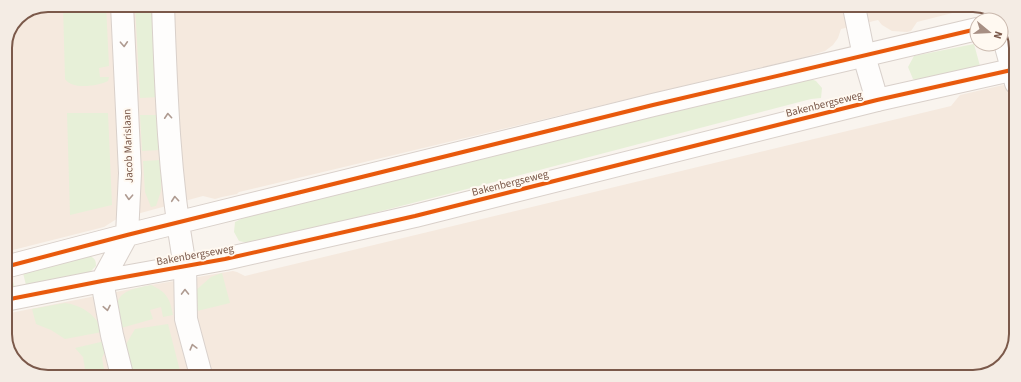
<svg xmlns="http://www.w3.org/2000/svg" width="1021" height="382" viewBox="0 0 1021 382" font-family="'Source Sans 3',sans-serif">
  <rect width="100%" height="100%" fill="#f9f4ee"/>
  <!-- residential -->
  <path fill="#f5e9de" d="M48,5L976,7L917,22L911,31L907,32L892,31L882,25L878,20L841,29L838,38L833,45L825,51L805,57L239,192L237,194L222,197L215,199L203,196L115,220L104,227L5,252V45L18,17Z
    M1016,82L1014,348L999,368L973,377L34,375L14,360L5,337V314L151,285L233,271L237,272L245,276L951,106L960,95Z"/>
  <!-- green -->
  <path fill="#e7f0d8" d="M63,5H106L109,66L99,68L100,77H109L108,81C98,86 72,90 65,79Z
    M135,5H155L160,97L140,98Z
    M974,44L980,66L925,81L913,79L908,67L914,56Z
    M806,77L816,81L822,88L821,98L811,99L471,188L253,244L239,241L234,232L235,222L247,216Z
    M67,113H108L112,205L70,215Z
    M140,115H159L160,150L142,151Z
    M161,160V191L156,206L151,207L145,192L143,161Z
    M88,255C94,258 96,259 96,266L90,272L26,285L23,273Z
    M222,273L230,303L193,312L196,290L211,277Z
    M11,275L15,288L5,290V276Z
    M151,285C167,292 170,299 173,315L163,317L161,307L150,310L153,319L121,328C120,321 117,312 117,305C119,289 139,288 151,285Z
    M65,303C81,305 98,315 102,332L65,339L51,330L36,324L32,309Z
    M168,324L181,375H128L125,346L135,329Z
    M105,341L107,347L102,358L105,375H86L83,357L75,348Z"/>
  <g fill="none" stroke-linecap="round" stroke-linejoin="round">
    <defs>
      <path id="street" d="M854,7L864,56L877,100
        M1001,28L1016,83
        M185,266L186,319L201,375
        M102,281L112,335L122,375"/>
      <path id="secondary" d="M163,5C166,92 169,180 185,266
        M1001,24L1007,22
        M5,267L127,235L653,105L977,29
        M102,281L127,235L130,173L122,5
        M5,300L102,281L225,259L415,216L877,100L1016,69"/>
    </defs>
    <!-- street casing -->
    <use href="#street" stroke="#d9d1cc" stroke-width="24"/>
    <!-- secondary casing -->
    <use href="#secondary" stroke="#d9d0ca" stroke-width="24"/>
    <!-- street -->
    <use href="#street" stroke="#fefdfc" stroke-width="22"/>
    <!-- secondary -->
    <use href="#secondary" stroke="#fefdfc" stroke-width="22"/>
    <defs>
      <path id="cycleway" d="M5,267L127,235L653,105L977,29
        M5,300L102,281L225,259L415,216L877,100L1016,69"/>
    </defs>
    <!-- cycleway casing -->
    <use href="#cycleway" stroke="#fff9f1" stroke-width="6"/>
    <!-- cycleway -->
    <use href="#cycleway" stroke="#e8590c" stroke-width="4"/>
  </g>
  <!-- one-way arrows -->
  <defs><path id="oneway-chevron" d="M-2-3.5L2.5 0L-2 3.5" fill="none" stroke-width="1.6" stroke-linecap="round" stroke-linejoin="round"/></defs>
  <g stroke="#af9b91">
    <use href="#oneway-chevron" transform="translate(124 44) rotate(87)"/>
    <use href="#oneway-chevron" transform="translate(168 116) rotate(-94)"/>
    <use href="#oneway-chevron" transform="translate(129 197) rotate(93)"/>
    <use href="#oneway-chevron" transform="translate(175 199) rotate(-95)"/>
    <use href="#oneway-chevron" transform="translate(185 292) rotate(-91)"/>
    <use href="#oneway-chevron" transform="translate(107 308) rotate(79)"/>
    <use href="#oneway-chevron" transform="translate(193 347) rotate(-105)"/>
  </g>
  <g text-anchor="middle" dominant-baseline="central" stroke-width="4" stroke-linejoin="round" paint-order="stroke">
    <!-- street labels -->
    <g font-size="11" fill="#7b594a" stroke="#fff9f1">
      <text transform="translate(824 104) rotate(-14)">Bakenbergseweg</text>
      <text transform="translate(128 146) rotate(-92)">Jacob Marislaan</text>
      <text transform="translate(510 183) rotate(-14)">Bakenbergseweg</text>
      <text transform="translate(195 255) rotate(-10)">Bakenbergseweg</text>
    </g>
  </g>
  <!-- crop -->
  <path d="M0 0H1021V382H0ZM48 12H973A36 36 0 0 1 1009 48V334A36 36 0 0 1 973 370H48A36 36 0 0 1 12 334V48A36 36 0 0 1 48 12Z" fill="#f4ece4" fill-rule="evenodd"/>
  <path fill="none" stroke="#7b594a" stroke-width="2" d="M48 12H973A36 36 0 0 1 1009 48V334A36 36 0 0 1 973 370H48A36 36 0 0 1 12 334V48A36 36 0 0 1 48 12Z"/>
  <!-- north arrow -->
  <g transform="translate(989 32) rotate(108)"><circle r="19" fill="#fff9f1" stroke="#cab9ae"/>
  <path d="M0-3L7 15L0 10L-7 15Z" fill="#a78f83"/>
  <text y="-6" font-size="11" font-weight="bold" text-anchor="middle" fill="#7b594a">N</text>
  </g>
</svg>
